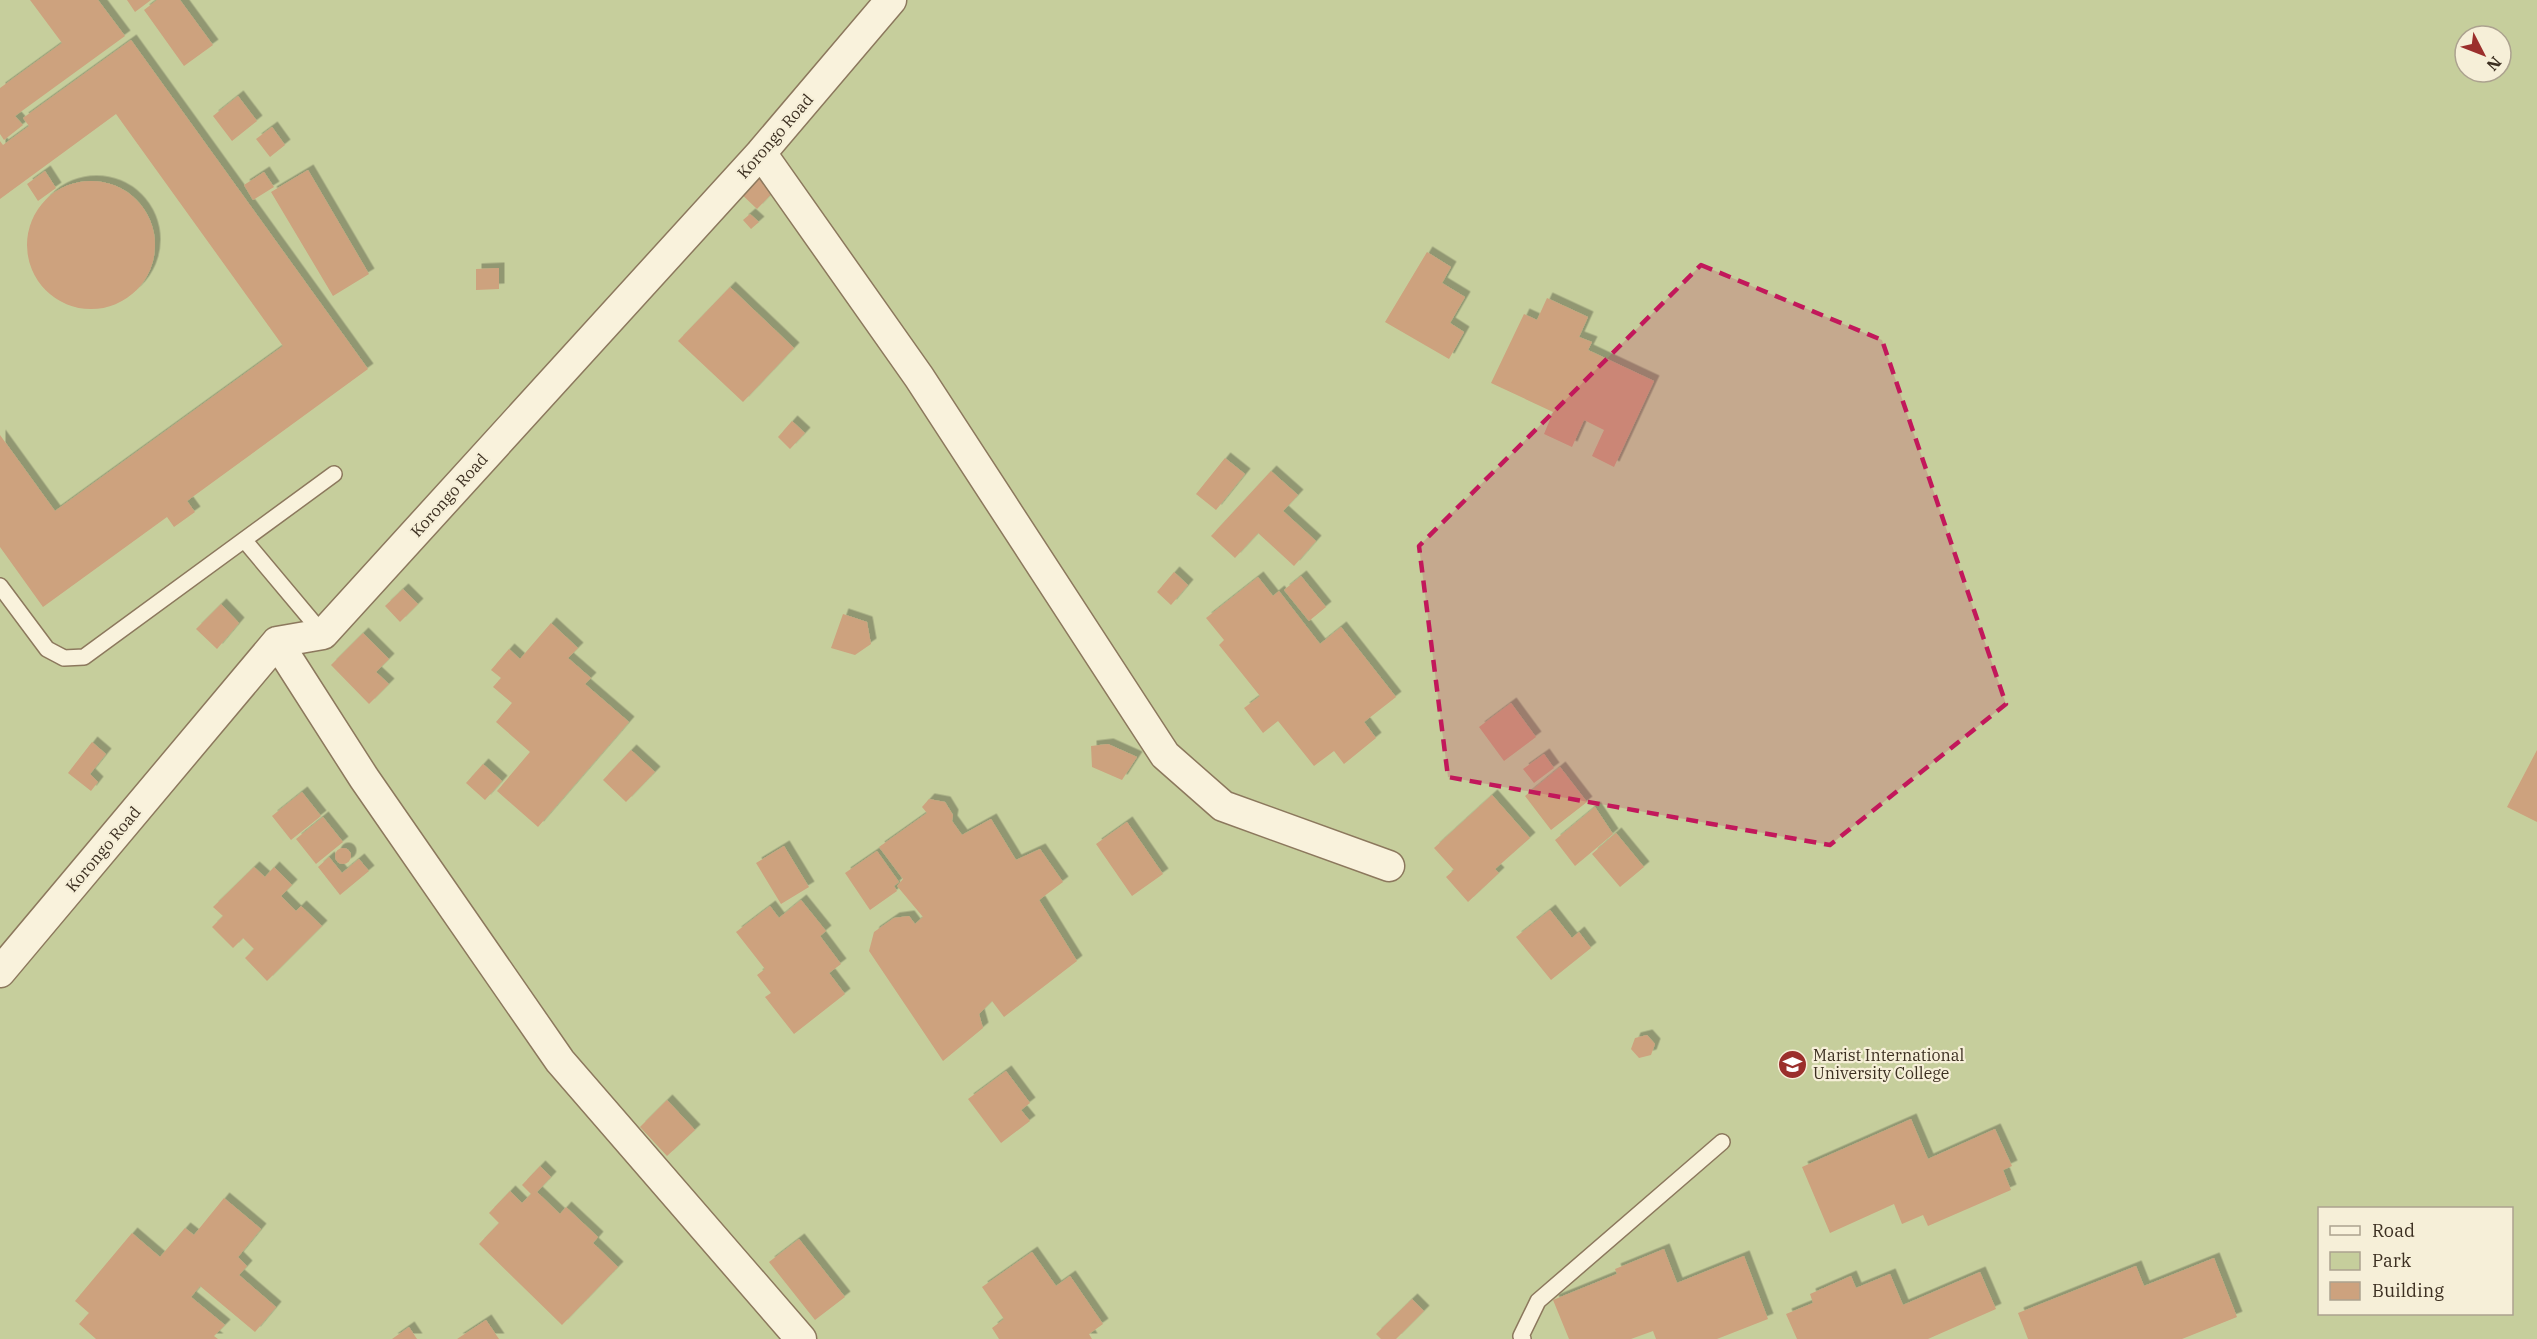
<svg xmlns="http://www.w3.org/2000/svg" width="2537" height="1339" viewBox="0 0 2537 1339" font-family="'IBM Plex Serif',serif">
  <defs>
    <filter id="shadow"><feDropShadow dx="5.5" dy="-5.5" stdDeviation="0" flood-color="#0004"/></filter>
  </defs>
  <rect width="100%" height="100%" fill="#efe5c9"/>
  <!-- green -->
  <path fill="#c6ce9c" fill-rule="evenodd" d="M0,0H2537V1339H0ZM2465,36H2501V72H2465ZM2320,1208H2512V1314H2320Z"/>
  <!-- building -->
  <path fill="#cda27e" filter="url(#shadow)" d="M30,0H98L125,36L15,116L23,125L4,140L0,134V88L62,43Z
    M127,0H151L135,12Z
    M157,0H180L213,45L184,66L144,10Z
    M131,40L368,369L187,501L195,512L174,527L167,517L43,607L0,547V435L55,511L283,346L116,114L0,199V141L3,145L29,126L23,118Z
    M238,96L257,121L232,141L213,116Z
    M272,127L285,145L270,157L256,139Z
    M763,165L780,185L757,209L735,188Z
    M308,170L369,274L333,296L271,192Z
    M45,171L56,188L38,201L27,184Z
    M264,172L274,187L253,200L244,185Z
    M27 245a64 64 0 1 1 128 0a64 64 0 1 1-128 0Z
    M750,214L759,222L751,229L743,220Z
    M1427,252L1451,267L1442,283L1465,297L1450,323L1464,332L1449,359L1385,322Z
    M499,268V289L476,290V269Z
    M730,287L794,348L743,402L678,341Z
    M1547,298L1588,317L1579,337L1592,342L1588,350L1654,381L1614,467L1592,456L1604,430L1584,420L1572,447L1544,434L1553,412L1491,383L1524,314L1537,320Z
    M792,421L805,433L790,449L778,437Z
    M1225,458L1245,474L1216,510L1196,494Z
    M1271,471L1298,495L1283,511L1316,541L1294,566L1258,533L1235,558L1211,536Z
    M1174,572L1188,585L1171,605L1157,592Z
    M1301,576L1326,607L1309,621L1284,590Z
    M1258,577L1273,596L1279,591L1320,644L1341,627L1396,697L1364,722L1376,738L1344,764L1334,751L1314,766L1278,721L1263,733L1244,708L1260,696L1219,645L1224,640L1206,618Z
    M403,589L418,604L400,622L385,606Z
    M221,604L239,623L217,649L196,629Z
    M843,614L867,622L871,644L855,655L831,648Z
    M551,623L578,648L568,658L591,678L585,684L629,722L538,827L497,791L530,752L496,722L512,703L493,687L501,678L491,670L509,649L520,659Z
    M363,633L389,659L376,672L389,684L369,704L331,665Z
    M1511,703L1536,737L1504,761L1479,727Z
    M92,742L106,754L90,774L98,782L91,791L68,773Z
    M1108,744L1137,757L1122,780L1092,767L1091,746Z
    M631,750L655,772L626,802L603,780Z
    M2537,750V822L2507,807Z
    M1544,754L1554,768L1534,783L1523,769Z
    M483,764L502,781L485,800L466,783Z
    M1560,767L1587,802L1551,830L1525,796Z
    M302,792L321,816L291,840L272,816Z
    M1492,795L1530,838L1495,869L1499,873L1468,902L1446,877L1454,870L1434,848Z
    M929,799L945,802L953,815L952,821L962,835L991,819L1016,860L1040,849L1063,882L1039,900L1077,961L1004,1017L992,1001L979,1014L983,1028L943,1061L869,951L874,932L894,918L909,916L915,924L923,917L897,886L903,879L879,847L927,813L922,807Z
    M1595,807L1613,834L1575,866L1555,840Z
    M323,817L343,842L316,864L296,839Z
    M1127,822L1163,874L1132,896L1096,844Z
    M1616,833L1644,867L1620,887L1592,854Z
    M784,846L809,887L781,904L756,863Z
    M335 856a8 8 0 1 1 16 0a8 8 0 1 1-16 0Z
    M877,851L899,882L894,886L897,891L870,910L845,873Z
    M329,857L342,873L359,859L369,871L340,895L318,867Z
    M254,867L265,877L274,867L292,885L281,896L296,911L301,906L322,926L267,981L245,958L254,949L243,938L233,948L212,927L223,916L213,907Z
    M801,900L826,931L820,936L841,964L829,973L845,994L794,1034L765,997L771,993L757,975L765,969L736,932L770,906L779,918Z
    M1550,910L1572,938L1579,932L1591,948L1551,980L1516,937Z
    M1647,1035L1655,1044L1651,1055L1639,1058L1631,1049L1635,1038Z
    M1006,1071L1030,1103L1021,1110L1030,1121L1001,1143L968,1099Z
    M667,1100L695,1130L667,1156L640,1127Z
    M1911,1119L1928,1159L1995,1129L2012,1166L2003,1170L2011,1190L1928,1226L1923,1215L1902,1224L1894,1204L1830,1233L1802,1167Z
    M540,1166L551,1177L537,1192L560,1214L566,1207L598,1237L593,1243L618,1267L562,1325L479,1244L499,1223L489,1213L510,1191L522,1203L531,1194L522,1185Z
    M224,1198L261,1229L238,1257L247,1266L239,1275L276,1307L255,1332L200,1286L191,1297L225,1325L214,1336L218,1339H96L79,1324L89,1313L75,1301L132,1233L160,1257L185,1228L194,1235Z
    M799,1239L845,1297L815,1320L769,1262Z
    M1664,1249L1677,1283L1744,1256L1768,1319L1717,1339H1656L1653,1331L1631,1339H1569L1553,1300L1617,1274L1615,1269Z
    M1032,1252L1056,1286L1070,1276L1103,1324L1089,1334L1092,1339H999L992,1328L1004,1319L982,1287Z
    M2214,1258L2237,1317L2182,1339H2028L2018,1313L2136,1266L2144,1286Z
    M1980,1272L1996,1309L1928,1339H1797L1786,1314L1813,1303L1810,1294L1851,1276L1856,1288L1890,1274L1903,1305Z
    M1412,1299L1424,1311L1396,1339H1381L1376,1334Z
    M486,1320L499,1339H457Z
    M409,1327L417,1339H392Z"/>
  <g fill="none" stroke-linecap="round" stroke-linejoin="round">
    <defs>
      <path id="lane" d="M245,541L323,634
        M0,586L47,649L64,658L84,657L334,474
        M1523,1339L1521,1336L1538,1301L1722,1142"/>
      <path id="street" d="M761,153L919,377L1165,755L1223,806L1389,866
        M277,642L364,778L560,1061L801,1339
        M0,972L277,642L323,634L761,153L891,0"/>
    </defs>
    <!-- lane casing -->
    <use href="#lane" stroke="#8c785d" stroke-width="18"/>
    <!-- street casing -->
    <use href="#street" stroke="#8c785d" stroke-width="33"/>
    <!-- lane -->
    <use href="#lane" stroke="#f9f2dc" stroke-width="15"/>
    <!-- street -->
    <use href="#street" stroke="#f9f2dc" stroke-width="30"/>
  </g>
  <!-- marked area -->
  <path fill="#c2185b" fill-opacity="0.2" stroke="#c2185b" stroke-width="4.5" stroke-dasharray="12 8" stroke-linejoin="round" d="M1701,265L1882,340L2006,704L1830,845L1448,777L1419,546Z"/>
  <!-- icons -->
  <defs>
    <symbol id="university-disc" viewBox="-11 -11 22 22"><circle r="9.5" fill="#9b2f2c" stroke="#f6efd8"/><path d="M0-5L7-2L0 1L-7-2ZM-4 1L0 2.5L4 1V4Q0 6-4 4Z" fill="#fff"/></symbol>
  </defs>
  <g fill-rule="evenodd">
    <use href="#university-disc" x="1776" y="1048" width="33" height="33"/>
  </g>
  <g text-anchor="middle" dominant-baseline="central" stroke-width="4.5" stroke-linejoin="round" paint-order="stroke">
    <!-- street labels -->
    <g font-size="16" fill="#3c2f21" stroke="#f6efd8">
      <text transform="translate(775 136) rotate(-49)">Korongo Road</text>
      <text transform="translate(449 495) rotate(-48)">Korongo Road</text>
      <text transform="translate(103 849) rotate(-50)">Korongo Road</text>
    </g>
    <!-- poi labels -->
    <g font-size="16" fill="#3c2f21" stroke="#f6efd8" text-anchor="start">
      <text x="1813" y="1055">Marist International<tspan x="1813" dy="18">University College</tspan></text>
    </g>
  </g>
  <!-- legend -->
  <rect x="2318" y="1207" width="195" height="108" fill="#f6efd8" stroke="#aca28f" stroke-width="1.5"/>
  <rect x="2330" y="1226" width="30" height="9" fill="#f9f2dc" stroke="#aca28f" stroke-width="1.5"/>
  <text x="2372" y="1237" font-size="18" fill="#3c2f21">Road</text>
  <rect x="2330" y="1252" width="30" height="18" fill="#c6ce9c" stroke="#aca28f" stroke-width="1.5"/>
  <text x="2372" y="1267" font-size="18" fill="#3c2f21">Park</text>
  <rect x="2330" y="1282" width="30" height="18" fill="#cda27e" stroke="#aca28f" stroke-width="1.5"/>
  <text x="2372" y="1297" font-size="18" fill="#3c2f21">Building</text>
  <!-- north arrow -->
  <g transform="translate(2483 54) rotate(132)"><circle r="28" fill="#f6efd8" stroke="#aca28f" stroke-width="1.5"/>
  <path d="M0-4.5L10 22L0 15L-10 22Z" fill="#9b2f2c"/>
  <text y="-9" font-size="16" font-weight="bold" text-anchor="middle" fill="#3c2f21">N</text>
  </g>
</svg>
